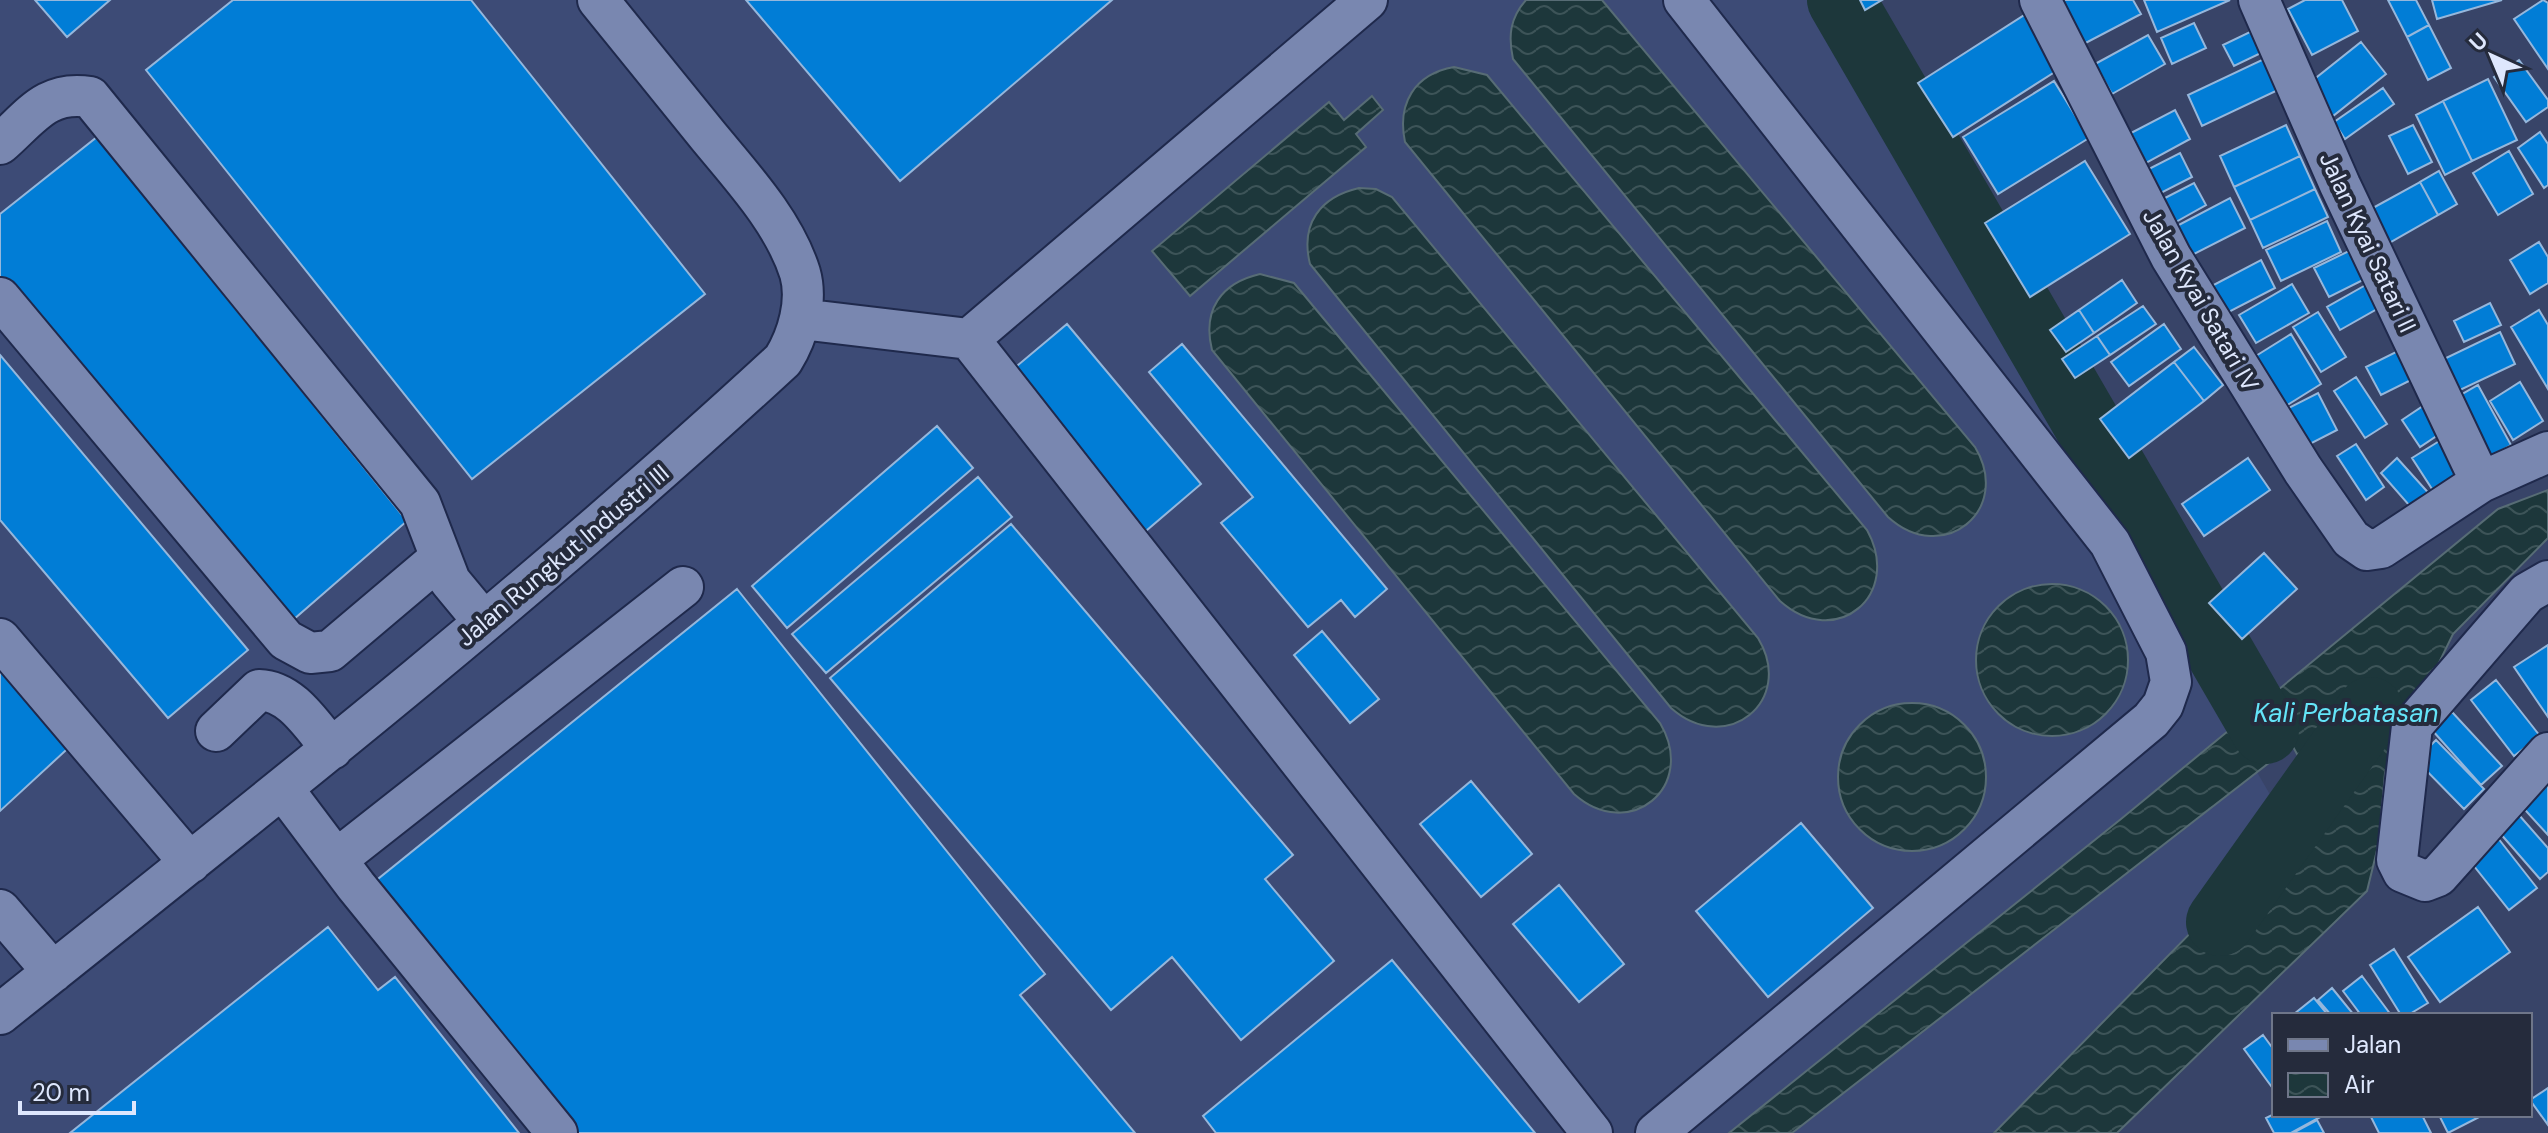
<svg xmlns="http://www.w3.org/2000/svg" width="2548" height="1133" viewBox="0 0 2548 1133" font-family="'DM Sans',sans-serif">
  <defs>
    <pattern id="water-waves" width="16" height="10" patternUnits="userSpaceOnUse" patternTransform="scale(2)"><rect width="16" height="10" fill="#1d373b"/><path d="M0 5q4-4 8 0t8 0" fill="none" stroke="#3d5458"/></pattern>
  </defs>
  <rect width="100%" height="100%" fill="#384468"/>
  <!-- built -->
  <path fill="#3d4b76" d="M0,0H1811L2291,831L2091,1133H0Z"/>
  <!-- water -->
  <path fill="url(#water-waves)" stroke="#576c75" stroke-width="2" d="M1526,0H1602L1975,447C2013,510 1943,567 1888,517L1513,59C1508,36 1510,18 1526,0Z
    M1454,67L1487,75L1867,530C1903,595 1836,651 1780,601L1405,142C1397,104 1414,74 1454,67Z
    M1372,96L1383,110L1356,134L1366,147L1190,296L1152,251L1329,102L1344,120Z
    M1359,188L1376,189L1392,197L1758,638C1796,701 1726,757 1671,708L1310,264C1300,224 1320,197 1359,188Z
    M1260,274L1294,283L1660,723C1698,787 1629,843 1574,794L1212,350C1202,310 1221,283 1260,274Z
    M2548,490V538L2453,634L2385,773L2379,842L2367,891L2117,1133H1994L2322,799L2292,745L1792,1133H1729L2121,819L2498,509Z
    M1976 660a76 76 0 1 1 152 0a76 76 0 1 1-152 0Z
    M1838 777a74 74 0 1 1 148 0a74 74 0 1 1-148 0Z"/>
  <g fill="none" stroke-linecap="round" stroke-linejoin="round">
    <!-- river -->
    <path stroke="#1d373b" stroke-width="68" d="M1841,0L2265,730
      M2220,922L2370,711"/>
  </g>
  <!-- building -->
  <path fill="#017dd6" stroke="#95b7dc" stroke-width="2" d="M35,0H110L67,37Z
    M233,0H471L705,294L472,479L146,70Z
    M746,0H1112L900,181Z
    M1860,0H1882L1865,10Z
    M2062,0H2133L2141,14L2076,48Z
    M2144,0H2230L2157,32Z
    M2305,0H2342L2358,31L2312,55L2288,9Z
    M2388,0H2416L2429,25L2407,37Z
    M2432,0H2502L2437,19Z
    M2543,0L2548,3V69L2514,19Z
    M2026,14L2061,68L1953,137L1918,83Z
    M2194,23L2206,48L2172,64L2161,38Z
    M2429,25L2451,68L2428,80L2407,37Z
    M2252,31L2263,52L2234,66L2223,45Z
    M2148,35L2165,64L2112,94L2095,64Z
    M2361,42L2386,74L2333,116L2307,85Z
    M2264,59L2278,90L2202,126L2188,95Z
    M2519,60L2548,100V107L2526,122L2494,77Z
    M2488,79L2517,140L2472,161L2443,101Z
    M2054,81L2089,138L1998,194L1963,137Z
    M2383,88L2394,104L2345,139L2334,122Z
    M2443,101L2472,161L2445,175L2416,115Z
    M2175,110L2190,139L2146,163L2131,133Z
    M2286,125L2300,156L2234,187L2220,156Z
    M2413,125L2432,162L2408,174L2389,136Z
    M2540,132L2548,144V185L2544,188L2518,148Z
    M97,137L407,521L286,626L0,285V214Z
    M2509,151L2533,194L2498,215L2473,173Z
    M2180,153L2192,177L2153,197L2141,173Z
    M2300,156L2315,189L2250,220L2234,187Z
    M2085,161L2130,234L2030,297L1985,223Z
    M2439,171L2457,204L2438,215L2420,182Z
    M2420,182L2438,215L2389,243L2371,209Z
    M2194,183L2206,205L2174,223L2161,200Z
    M2315,189L2328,217L2263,248L2250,220Z
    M2230,198L2245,228L2188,257L2173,228Z
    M2327,221L2341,252L2281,281L2266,250Z
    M2539,242L2548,257V283L2530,294L2510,260Z
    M2349,251L2363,280L2329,297L2314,268Z
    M2261,260L2275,288L2221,316L2206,289Z
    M2122,280L2137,303L2094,333L2079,310Z
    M2371,282L2384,305L2340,330L2327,307Z
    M2292,284L2309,313L2256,343L2239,315Z
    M2490,303L2501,325L2464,342L2454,321Z
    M2143,306L2156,324L2110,355L2097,336Z
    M2079,310L2094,333L2066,352L2050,330Z
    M2539,310L2548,325V389L2511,327Z
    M2318,312L2346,357L2321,372L2293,327Z
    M1067,324L1201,484L1140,536L1005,376Z
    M2164,324L2181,349L2129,386L2111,362Z
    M2500,332L2515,364L2460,390L2444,359Z
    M2291,334L2321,384L2281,409L2251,359Z
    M2097,336L2110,355L2075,378L2062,359Z
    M1182,344L1387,589L1355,617L1341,600L1308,627L1221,523L1253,497L1149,372Z
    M2194,347L2223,385L2204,401L2174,362Z
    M2402,349L2417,377L2381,395L2366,367Z
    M0,355L248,650L168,718L0,520Z
    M2174,362L2204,401L2129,458L2100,419Z
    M2356,377L2387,424L2365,438L2334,391Z
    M2520,382L2543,421L2513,440L2490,401Z
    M2478,385L2511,445L2485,460L2452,400Z
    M2318,393L2337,430L2304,447L2285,410Z
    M2432,400L2450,427L2420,447L2402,420Z
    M937,426L973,468L787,628L752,586Z
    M2449,435L2470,468L2434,492L2412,458Z
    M2356,444L2384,487L2366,500L2337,456Z
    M2248,458L2270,490L2204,536L2182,504Z
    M2397,458L2433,498L2416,513L2381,473Z
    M978,477L1012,517L826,673L792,634Z
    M1011,524L1293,855L1265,879L1334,961L1241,1040L1172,957L1111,1010L830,678Z
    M2264,553L2297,589L2242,639L2209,603Z
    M737,589L1045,974L1020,995L1135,1133H573L373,883Z
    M1322,631L1379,699L1350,723L1294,655Z
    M2548,645V717L2514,667Z
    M0,656L77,740L0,811Z
    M2496,680L2540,736L2514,756L2471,700Z
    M2452,712L2502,766L2481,785L2432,730Z
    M2436,740L2484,789L2464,809L2416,760Z
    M2548,773V835L2517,801Z
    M1471,781L1532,854L1481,897L1420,824Z
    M2519,815L2548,848V872L2540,879L2499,832Z
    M1801,823L1873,908L1768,997L1696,911Z
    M2494,833L2537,888L2509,910L2466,856Z
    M1559,885L1624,964L1579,1002L1513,924Z
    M2478,907L2510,952L2440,1002L2408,957Z
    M328,927L378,990L395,977L519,1133H70Z
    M2394,949L2428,1003L2408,1015H2401L2370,965Z
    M1392,960L1535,1133H1216L1203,1116Z
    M2362,976L2391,1015H2361L2343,991Z
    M2332,988L2354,1015H2331L2318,1000Z
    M2314,998L2328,1015H2294V1014Z
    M2263,1035L2274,1050V1090L2244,1049Z
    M2548,1088V1125L2530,1100Z
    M2274,1114V1115H2324L2291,1133H2274L2266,1118Z
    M2370,1115H2422L2431,1133H2379Z
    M2439,1115H2483L2448,1133Z
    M2317,1120L2324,1133H2293Z"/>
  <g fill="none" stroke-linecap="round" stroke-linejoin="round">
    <defs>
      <path id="minor" d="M2040,0L2171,257L2303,470L2351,539L2367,550L2381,548L2481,482L2548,452
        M2259,0L2340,185L2481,482
        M0,144C31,117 46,90 90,97L420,503L450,581L484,622
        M0,298L286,640L310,653L330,651L440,558
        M801,319L969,339L1592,1133
        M969,339L1367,0
        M2548,581L2527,593L2412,726L2397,860L2403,872L2425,881L2438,876L2548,753
        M0,639L190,863
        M216,731L259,690C292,691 312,726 332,749
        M283,789L356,886L557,1133
        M337,859L683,587
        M0,910L53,972
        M0,1014C266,802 533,591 783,360C798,336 808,301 800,273C784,222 742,177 709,137C672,91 635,46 598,0
        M1656,1133L2151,720L2163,705L2171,682L2166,652L2110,543L1684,0"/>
    </defs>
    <!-- minor casing -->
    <use href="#minor" stroke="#1f294c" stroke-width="44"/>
    <!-- minor -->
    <use href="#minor" stroke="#7987b0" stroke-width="40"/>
  </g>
  <g text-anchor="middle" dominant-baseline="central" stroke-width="8" stroke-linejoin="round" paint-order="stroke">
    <!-- street labels -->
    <g font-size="24" fill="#dee7fd" stroke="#252b3c">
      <text transform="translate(2368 242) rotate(65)">Jalan Kyai Satari II</text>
      <text transform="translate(2201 300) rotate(60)">Jalan Kyai Satari IV</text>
      <text transform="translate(563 555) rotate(-40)">Jalan Rungkut Industri III</text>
    </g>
    <!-- water labels -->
    <g font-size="26" font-style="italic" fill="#64e4f8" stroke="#252b3c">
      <text x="2346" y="713">Kali Perbatasan</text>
    </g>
  </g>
  <!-- legend -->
  <rect x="2272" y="1013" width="260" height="104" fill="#252b3c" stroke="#6f7689" stroke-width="2"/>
  <rect x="2288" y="1039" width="40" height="12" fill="#7987b0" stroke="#6f7689" stroke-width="2"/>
  <text x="2344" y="1053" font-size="24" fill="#dee7fd">Jalan</text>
  <rect x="2288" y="1073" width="40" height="24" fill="url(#water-waves)" stroke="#6f7689" stroke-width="2"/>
  <text x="2344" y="1093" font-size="24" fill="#dee7fd">Air</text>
  <!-- north arrow -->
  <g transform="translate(2492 56) rotate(316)" stroke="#252b3c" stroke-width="6" paint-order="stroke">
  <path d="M0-6L14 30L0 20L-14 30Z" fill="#dee7fd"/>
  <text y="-12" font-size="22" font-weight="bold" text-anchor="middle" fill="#dee7fd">U</text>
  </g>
  <!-- scale -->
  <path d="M20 1101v12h114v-12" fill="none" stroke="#dee7fd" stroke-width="4"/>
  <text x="32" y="1101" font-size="24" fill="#dee7fd" stroke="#252b3c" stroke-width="6" paint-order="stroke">20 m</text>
</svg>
